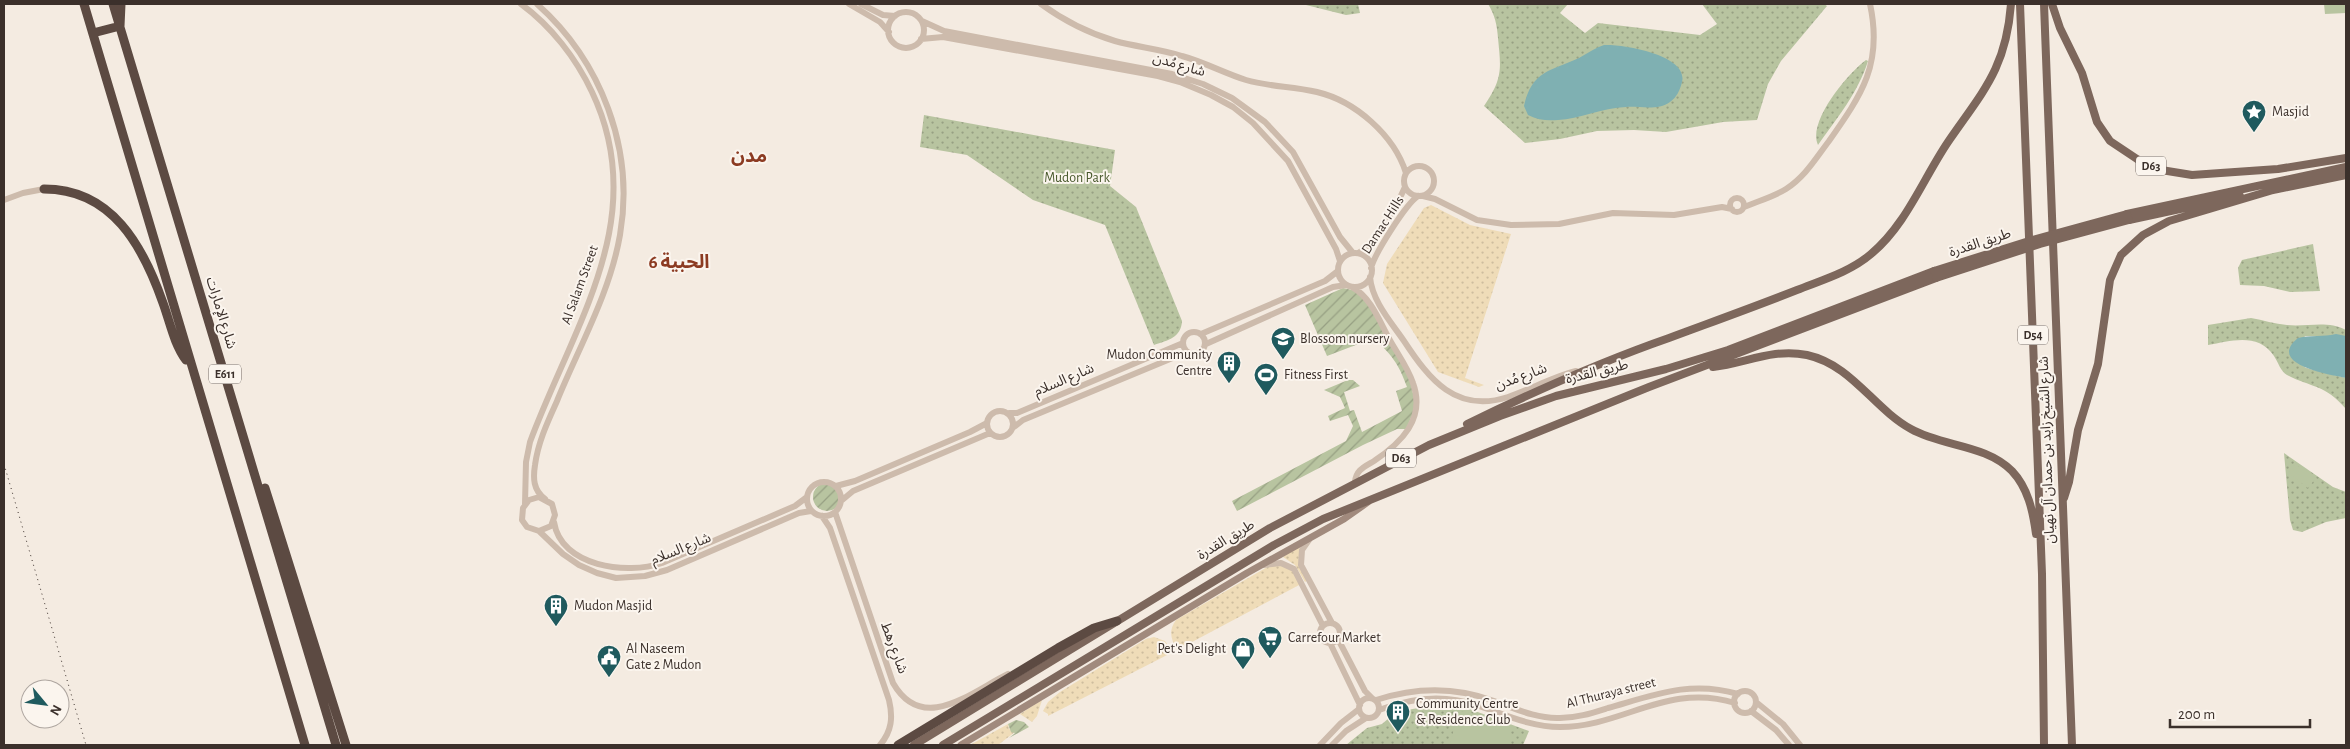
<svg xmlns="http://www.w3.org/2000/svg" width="2350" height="749" viewBox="0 0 2350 749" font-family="'Alegreya Sans','Noto Sans Arabic',sans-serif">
  <defs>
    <pattern id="grass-dots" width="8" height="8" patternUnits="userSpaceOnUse" patternTransform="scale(1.25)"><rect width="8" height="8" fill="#b8c4a0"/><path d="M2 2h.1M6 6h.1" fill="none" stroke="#97a083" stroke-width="1.8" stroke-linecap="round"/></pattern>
    <pattern id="sand-dots" width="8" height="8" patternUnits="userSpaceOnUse" patternTransform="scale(1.25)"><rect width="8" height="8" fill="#efdcb8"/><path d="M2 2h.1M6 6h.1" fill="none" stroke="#cebd9e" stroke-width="1.8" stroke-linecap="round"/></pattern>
    <pattern id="garden-furrows" width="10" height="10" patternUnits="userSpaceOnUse" patternTransform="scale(1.25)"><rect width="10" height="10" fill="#b8c4a0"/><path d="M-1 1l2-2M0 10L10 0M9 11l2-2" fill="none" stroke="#97a083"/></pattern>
  </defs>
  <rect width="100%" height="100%" fill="#f4ebe1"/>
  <!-- grass -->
  <path fill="url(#grass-dots)" d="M1302,4H1358L1360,13L1346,15Z
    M1488,4H1568L1560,13L1585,33L1598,23L1700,35L1717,24L1702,4H1824L1827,6L1781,61L1768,84L1757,120L1723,122L1666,132L1634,130L1597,131L1560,139L1525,143L1484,106C1503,78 1501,69 1498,38C1497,25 1495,15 1488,4Z
    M1866,60L1868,61C1858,93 1837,118 1818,145C1807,122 1848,73 1866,60Z
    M924,115L1115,150L1110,186L1136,207L1182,321C1181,338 1168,340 1154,345L1105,225L1033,200L967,155L920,147Z
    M2313,244L2320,291L2290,292L2264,286L2240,285L2238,268L2242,260Z
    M2251,318C2263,320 2275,324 2287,325C2308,327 2327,320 2346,330V336H2305L2293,359L2306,368L2346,378V409C2325,384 2312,388 2287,375C2281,372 2278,362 2274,356C2258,332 2231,341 2208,345V325Z
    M2284,453L2333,487L2346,492V518L2326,522L2302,532L2293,530L2290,520Z
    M1435,705L1467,708L1529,731L1523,745H1346L1367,728L1382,724L1396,712Z"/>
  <!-- sand -->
  <path fill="url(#sand-dots)" d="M1431,205L1470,225L1511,234L1465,378L1484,385L1479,387L1438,372L1383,283L1387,264L1424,208Z
    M1300,543L1299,562L1308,580L1305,582L1295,565L1283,557Z
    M1274,563L1292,569L1301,584L1177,650C1171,639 1168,631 1176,620Z
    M1154,637L1165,641L1173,652L1048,716V714L1043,711L1048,702L1060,692L1146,639Z
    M1042,700L1037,716L1032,722L1020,714Z
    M1008,724L1009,729L1015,732L998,745H970Z"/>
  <!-- garden -->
  <path fill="url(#garden-furrows)" d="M1343,288L1361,292L1408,371L1416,407L1406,429H1397L1363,445L1237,511L1232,501L1346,441L1353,426L1348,415L1330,421L1328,416L1345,408L1340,397L1324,390L1348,380H1353L1360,386L1344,392L1350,411L1354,410L1362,432L1402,411L1396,391L1407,387C1398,362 1392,356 1374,338L1327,356L1305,305Z
    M813 497a14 14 0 1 1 28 0a14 14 0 1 1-28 0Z
    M1016,720L1024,722L1029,727L1009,738L1015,733L1011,732L1008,724Z"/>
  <!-- pitch -->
  <path fill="#b8c4a0" d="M2324,4H2346V13L2325,14Z
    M2295,464L2315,479L2308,488L2288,473Z
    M1465,711L1510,726V745H1450L1455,724L1453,713Z"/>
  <!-- water -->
  <path fill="#7fb0b2" d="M1604,45C1623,44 1689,55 1682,82C1680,90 1677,97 1670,102C1658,111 1640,106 1626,107C1602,108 1579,119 1558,120C1547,121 1538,120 1528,115L1524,106C1532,70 1551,71 1579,58C1588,53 1595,48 1604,45Z
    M2336,334L2346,336V378C2332,375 2265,365 2298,338C2311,335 2323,337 2336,334Z"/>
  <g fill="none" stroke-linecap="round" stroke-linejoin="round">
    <!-- tertiary -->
    <path stroke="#cdbbac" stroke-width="6" d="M521,4C551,26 576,58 592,92C652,218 573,326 530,442L526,462L525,504
      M537,4C601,61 635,149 620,235C610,293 579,347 557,401C548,421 538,442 535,465C533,478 533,490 545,499
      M849,4L880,22L889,32
      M861,4L883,15L895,16
      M1041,4C1063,20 1088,33 1115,41C1137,47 1160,49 1182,56C1204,62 1224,73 1246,80C1269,87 1293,86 1317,92C1355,101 1394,135 1406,173
      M888 30a18 18 0 1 1 36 0a18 18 0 1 1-36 0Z
      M922,21L944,31L1172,74L1203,84L1232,98L1265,122L1293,152L1340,237L1353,253
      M921,39L943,37L1158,76L1180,82L1211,95L1233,107L1253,123L1288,161L1336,249L1340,261
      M1404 181a15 15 0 1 1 30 0a15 15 0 1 1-30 0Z
      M1423,196L1435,199L1477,220L1511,225L1559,224L1613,213L1674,215L1722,207L1732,209
      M1730 205a7 7 0 1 1 14 0a7 7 0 1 1-14 0Z
      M4,200L23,193L44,189
      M1744,207C1758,201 1773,197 1786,189C1805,177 1816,158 1829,141C1862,94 1883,64 1870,4
      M1358,253C1374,247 1398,203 1405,187
      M1338 270a17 17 0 1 1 34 0a17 17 0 1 1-34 0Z
      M1371,268C1375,253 1406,204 1418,196
      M1370,277C1372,301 1391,322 1404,341C1429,379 1456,414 1508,397C1531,389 1553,377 1576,371
      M1352,287C1372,298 1380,323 1391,342C1399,356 1408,368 1413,383C1426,419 1401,443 1374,461C1364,467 1356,470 1355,482
      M1183 343a11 11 0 1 1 22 0a11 11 0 1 1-22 0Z
      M1201,334L1325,281L1338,271
      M1206,344L1333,287L1346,285
      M987 424a13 13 0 1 1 26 0a13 13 0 1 1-26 0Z
      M1009,413H1017L1183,343
      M1014,427L1023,420L1187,352
      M807 499a17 17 0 1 1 34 0a17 17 0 1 1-34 0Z
      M836,486L855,481L970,432L987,423
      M841,501L853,491L990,433
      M835,512L893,683C923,735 971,692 1008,674
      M822,516L830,528L889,700C893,717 892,731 880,745
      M554,522C561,567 627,575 662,563L795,506L807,497
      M539,531L551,526L555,515L552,504L539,497L529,500L523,508L522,520L527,527L539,531L563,554L579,565L597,573L616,578L645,576L667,570L799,513L811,511
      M1309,540L1302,550L1301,565L1332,623
      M1264,565L1281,563L1294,569L1323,626
      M1320 633a10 10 0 1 1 20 0a10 10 0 1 1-20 0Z
      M1338,639L1365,691L1373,699
      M1330,643L1360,705
      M1734 702a11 11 0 1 1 22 0a11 11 0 1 1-22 0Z
      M1359 708a10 10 0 1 1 20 0a10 10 0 1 1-20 0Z
      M1376,700C1416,687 1454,686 1494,701C1516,709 1537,719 1560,718C1577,718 1592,713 1608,708C1654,695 1690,680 1738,694
      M1756,702L1783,724L1800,745
      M1379,710C1410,698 1444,694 1476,705C1504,714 1530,727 1560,727C1623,727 1667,682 1735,703
      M1751,711L1776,730L1789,745
      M1320,745L1341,723L1359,709
      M1332,745L1346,731L1366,718"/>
    <!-- secondary -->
    <path stroke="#a18a7d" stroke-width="7" d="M961,745L1247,573L1344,519L1368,502"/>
    <!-- primary -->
    <path stroke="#7d675c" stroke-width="8" d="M2020,4L2042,574L2044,745
      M2044,4L2072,745
      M2052,4L2060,28L2082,73L2097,122L2110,141L2137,159L2155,169L2192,175L2278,169L2346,158
      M2268,191L2346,175
      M2127,214L2346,167
      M2129,220L2240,196
      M1713,367C1746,363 1773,348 1807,355C1852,365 1873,408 1911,429C1943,447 1985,444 2012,471C2028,488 2033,511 2036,534
      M1467,424C1533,392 1600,362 1669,338C1712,322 1754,307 1797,290C1822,280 1850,272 1871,254C1906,225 1923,179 1948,142C1983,91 2006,69 2011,4
      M2064,498L2069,482L2078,430L2098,364L2110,280L2121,255L2143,235L2169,221L2273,190
      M914,745L1270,528L1429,445L1500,416L1556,396L1666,369L1728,350L1934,271
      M943,745L1274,545L1323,519L1649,387L1936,278"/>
    <!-- motorway -->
    <path stroke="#5c4a42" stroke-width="9" d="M84,4L305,745
      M113,4L336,745
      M93,33L120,26L121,4
      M44,189C112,189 143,246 163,303C170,322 174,344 186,360
      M265,488L346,745
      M898,745L1058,648L1094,628L1117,621"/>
    <!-- rail -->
    <path stroke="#3b302b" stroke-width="1" stroke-dasharray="1 4" stroke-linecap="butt" d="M4,464L86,745"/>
    <!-- primary-bridge -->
    <path stroke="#7d675c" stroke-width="8" d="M1934,271L2029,241L2127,214
      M1936,278L2040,244L2129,220"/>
  </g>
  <!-- icons -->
  <defs>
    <symbol id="sight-pin" viewBox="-11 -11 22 30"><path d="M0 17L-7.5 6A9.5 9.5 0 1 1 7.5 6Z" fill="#1f5a5e" stroke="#fbf5ee"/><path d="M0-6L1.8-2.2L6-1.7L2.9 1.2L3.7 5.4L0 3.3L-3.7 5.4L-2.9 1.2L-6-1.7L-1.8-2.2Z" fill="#fff"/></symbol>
    <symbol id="school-pin" viewBox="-11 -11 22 30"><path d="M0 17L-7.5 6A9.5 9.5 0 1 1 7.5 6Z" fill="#1f5a5e" stroke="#fbf5ee"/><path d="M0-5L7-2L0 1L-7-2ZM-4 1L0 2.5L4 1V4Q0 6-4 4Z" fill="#fff"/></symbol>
    <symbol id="building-pin" viewBox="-11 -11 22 30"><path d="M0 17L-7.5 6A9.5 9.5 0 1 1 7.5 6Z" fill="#1f5a5e" stroke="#fbf5ee"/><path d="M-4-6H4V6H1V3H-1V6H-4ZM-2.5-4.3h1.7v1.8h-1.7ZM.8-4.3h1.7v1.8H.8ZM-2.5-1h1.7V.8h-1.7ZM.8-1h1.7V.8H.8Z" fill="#fff"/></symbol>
    <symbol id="stadium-pin" viewBox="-11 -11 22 30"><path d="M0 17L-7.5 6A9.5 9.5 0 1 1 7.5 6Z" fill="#1f5a5e" stroke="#fbf5ee"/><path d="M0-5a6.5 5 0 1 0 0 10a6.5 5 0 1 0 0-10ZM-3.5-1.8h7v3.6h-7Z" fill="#fff"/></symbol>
    <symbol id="supermarket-pin" viewBox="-11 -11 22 30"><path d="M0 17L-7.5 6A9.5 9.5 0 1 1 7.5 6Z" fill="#1f5a5e" stroke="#fbf5ee"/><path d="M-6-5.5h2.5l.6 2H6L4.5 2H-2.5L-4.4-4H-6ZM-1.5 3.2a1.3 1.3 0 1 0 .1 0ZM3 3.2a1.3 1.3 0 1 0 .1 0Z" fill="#fff"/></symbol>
    <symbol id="shop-pin" viewBox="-11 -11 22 30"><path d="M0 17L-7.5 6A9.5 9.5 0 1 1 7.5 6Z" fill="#1f5a5e" stroke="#fbf5ee"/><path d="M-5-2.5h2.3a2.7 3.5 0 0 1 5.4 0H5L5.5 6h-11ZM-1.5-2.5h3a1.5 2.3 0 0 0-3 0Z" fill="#fff"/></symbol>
    <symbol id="civic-pin" viewBox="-11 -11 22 30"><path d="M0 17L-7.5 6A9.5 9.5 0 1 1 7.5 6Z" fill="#1f5a5e" stroke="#fbf5ee"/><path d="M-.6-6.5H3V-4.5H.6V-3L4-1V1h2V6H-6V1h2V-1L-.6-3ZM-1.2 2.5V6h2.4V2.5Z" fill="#fff"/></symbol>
  </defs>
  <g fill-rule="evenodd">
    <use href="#sight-pin" x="2240" y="98" width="28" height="38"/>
    <use href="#school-pin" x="1269" y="325" width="28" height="38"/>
    <use href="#building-pin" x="1215" y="349" width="28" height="38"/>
    <use href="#stadium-pin" x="1252" y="361" width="28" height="38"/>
    <use href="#building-pin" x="542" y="592" width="28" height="38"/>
    <use href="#supermarket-pin" x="1256" y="624" width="28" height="38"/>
    <use href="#shop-pin" x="1229" y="635" width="28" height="38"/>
    <use href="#civic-pin" x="595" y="643" width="28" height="38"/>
    <use href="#building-pin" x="1384" y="698" width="28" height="38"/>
  </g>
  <g text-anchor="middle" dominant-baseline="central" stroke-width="4" stroke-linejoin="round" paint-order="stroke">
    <!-- shield labels -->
    <g fill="#fbf5ee" stroke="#756b66" stroke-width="1">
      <rect x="2136" y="156.5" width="30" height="19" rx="4"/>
      <rect x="2018" y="325.5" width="30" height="19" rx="4"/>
      <rect x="209" y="364.5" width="32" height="19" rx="4"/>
      <rect x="1386" y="448.5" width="30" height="19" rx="4"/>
    </g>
    <g font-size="12" font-weight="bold" fill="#3b302b">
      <text x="2151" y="166">D63</text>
      <text x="2033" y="335">D54</text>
      <text x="225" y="374">E611</text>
      <text x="1401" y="458">D63</text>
    </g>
    <!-- street labels -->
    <g font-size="14" fill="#3b302b" stroke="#fbf5ee">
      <text transform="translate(1179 65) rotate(16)">شارع مُدن</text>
      <text transform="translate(1383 225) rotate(-57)">Damac Hills</text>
      <text transform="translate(1980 243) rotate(-18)">طريق القدرة</text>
      <text transform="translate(580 285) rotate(-70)">Al Salam Street</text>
      <text transform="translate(221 313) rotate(73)">شارع الإمارات</text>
      <text transform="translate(1597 372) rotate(-14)">طريق القدرة</text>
      <text transform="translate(1521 377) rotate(-20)">شارع مُدن</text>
      <text transform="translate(1064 380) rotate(-23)">شارع السلام</text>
      <text transform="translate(2047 450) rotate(-92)">شارع الشيخ زايد بن حمدان آل نهيان</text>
      <text transform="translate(1226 540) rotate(-31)">طريق القدرة</text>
      <text transform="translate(681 549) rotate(-22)">شارع السلام</text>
      <text transform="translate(894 648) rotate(70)">شارع رهط</text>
      <text transform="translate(1611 693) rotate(-14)">Al Thuraya street</text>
    </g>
    <!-- poi labels -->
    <g font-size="14" fill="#3b302b" stroke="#fbf5ee" text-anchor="start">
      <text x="2272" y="112">Masjid</text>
      <text x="1300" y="339">Blossom nursery</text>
      <text x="1212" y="355" text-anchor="end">Mudon Community<tspan x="1212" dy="16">Centre</tspan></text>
      <text x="1284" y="375">Fitness First</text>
      <text x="574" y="606">Mudon Masjid</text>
      <text x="1288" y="638">Carrefour Market</text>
      <text x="626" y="649">Al Naseem<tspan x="626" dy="16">Gate 2 Mudon</tspan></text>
      <text x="1226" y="649" text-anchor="end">Pet's Delight</text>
      <text x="1416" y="704">Community Centre<tspan x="1416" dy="16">&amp; Residence Club</tspan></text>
    </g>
    <!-- park labels -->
    <g font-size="14" fill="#4a5a2e" stroke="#fbf5ee">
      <text x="1077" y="178">Mudon Park</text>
    </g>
    <!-- district labels -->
    <g font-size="19" font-weight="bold" fill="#8c3b22" stroke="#fbf5ee">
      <text x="749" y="156">مدن</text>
      <text x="679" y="262">الحبية 6</text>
    </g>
  </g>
  <!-- border -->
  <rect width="2350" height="749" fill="none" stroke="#3b302b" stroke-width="10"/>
  <!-- north arrow -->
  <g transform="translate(45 704) rotate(119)"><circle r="24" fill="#fbf5ee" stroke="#aea6a0"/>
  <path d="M0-4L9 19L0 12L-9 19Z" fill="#1f5a5e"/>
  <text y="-8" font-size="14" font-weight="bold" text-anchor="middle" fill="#3b302b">N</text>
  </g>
  <!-- scale -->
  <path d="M2170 719v8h140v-8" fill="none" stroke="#3b302b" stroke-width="2.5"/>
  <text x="2178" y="719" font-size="15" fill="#3b302b" stroke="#fbf5ee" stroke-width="4" paint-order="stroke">200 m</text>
</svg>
